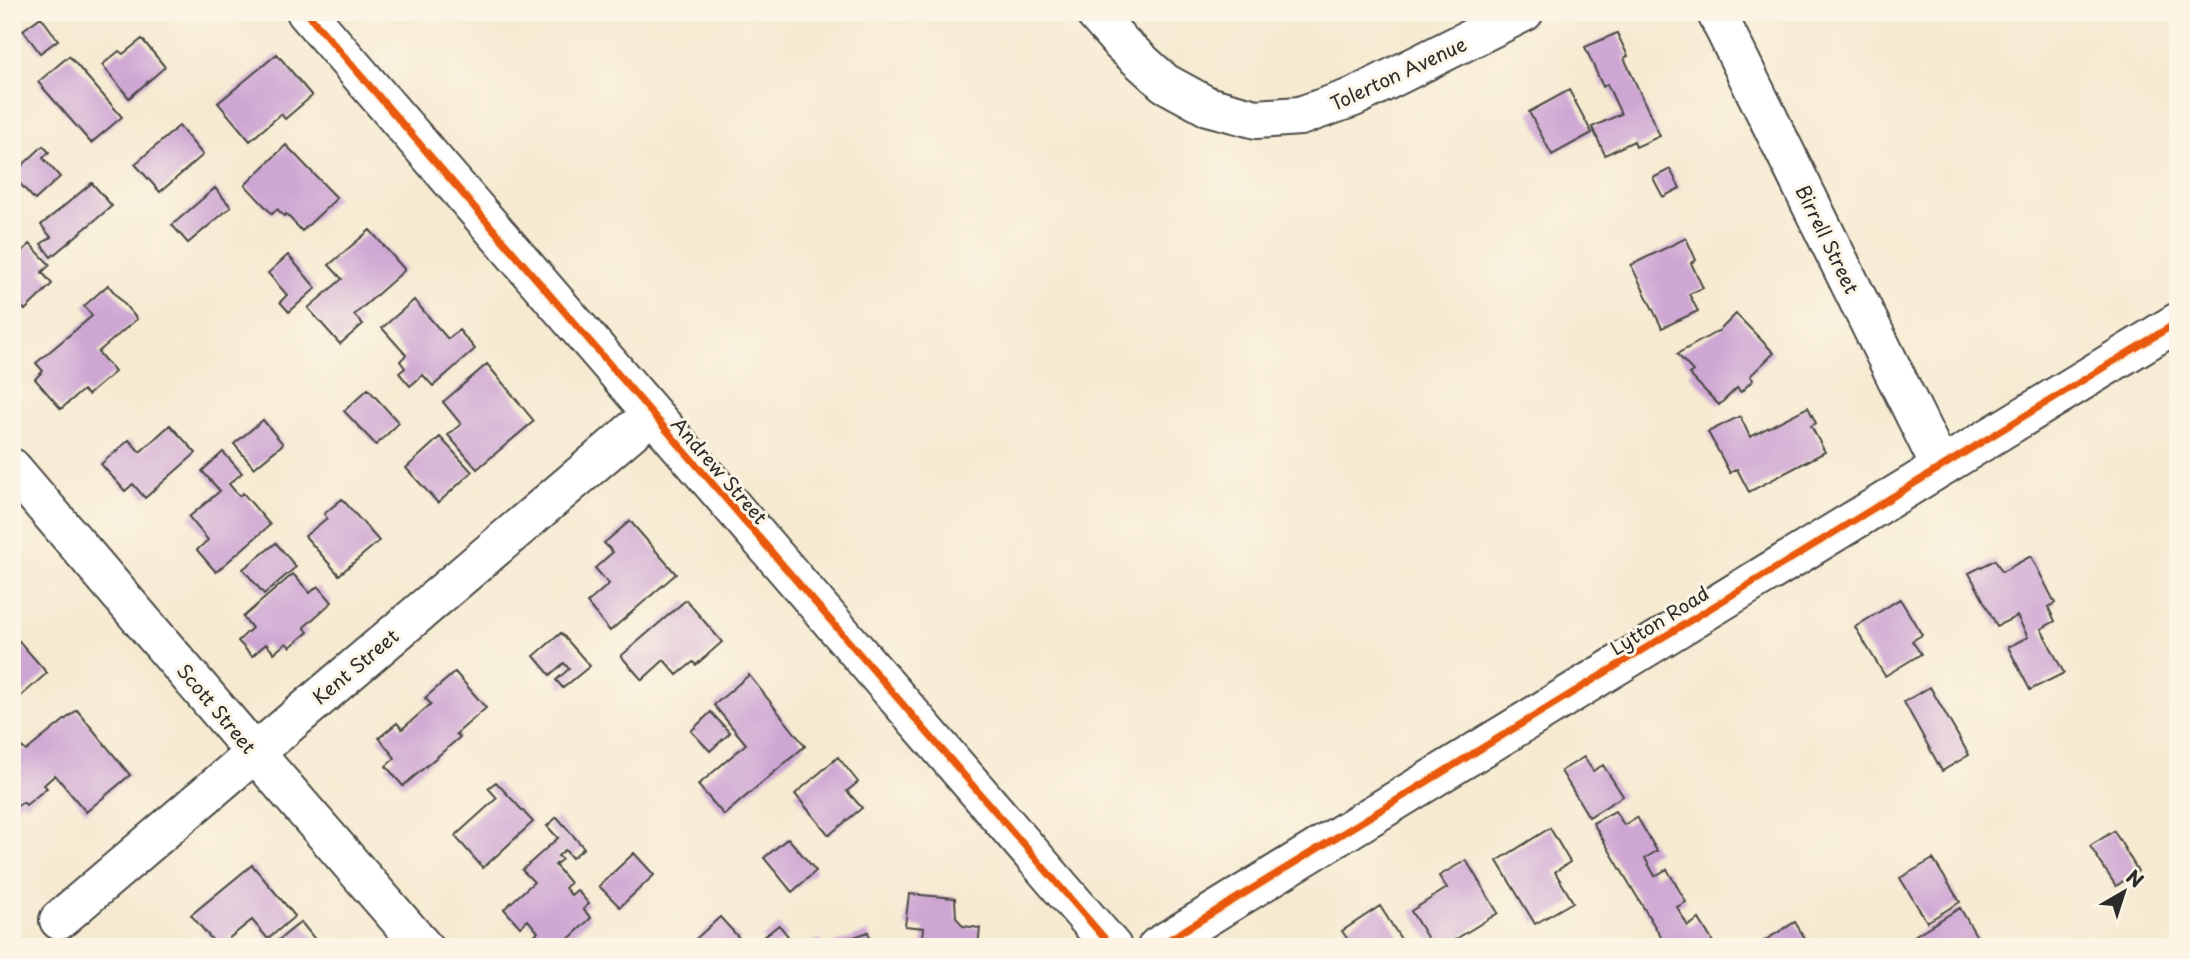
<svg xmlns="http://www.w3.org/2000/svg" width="2190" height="959" viewBox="0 0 2190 959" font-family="'Playpen Sans',sans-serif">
  <rect width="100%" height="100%" fill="#fcf5e5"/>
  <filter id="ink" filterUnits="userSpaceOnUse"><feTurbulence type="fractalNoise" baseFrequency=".0143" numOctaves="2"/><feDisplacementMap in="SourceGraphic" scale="14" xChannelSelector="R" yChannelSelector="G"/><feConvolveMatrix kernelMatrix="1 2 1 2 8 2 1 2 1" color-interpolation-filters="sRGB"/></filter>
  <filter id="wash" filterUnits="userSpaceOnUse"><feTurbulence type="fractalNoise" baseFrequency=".00686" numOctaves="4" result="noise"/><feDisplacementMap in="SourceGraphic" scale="28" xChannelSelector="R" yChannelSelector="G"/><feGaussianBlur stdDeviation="1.57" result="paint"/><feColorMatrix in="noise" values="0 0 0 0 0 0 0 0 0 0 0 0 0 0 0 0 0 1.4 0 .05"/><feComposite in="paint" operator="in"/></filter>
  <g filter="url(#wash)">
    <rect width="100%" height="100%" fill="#f6ead1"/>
    <g id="blocks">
      <!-- building -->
      <path fill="#cda6d3" d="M41,17L58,40L40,53L23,30Z
        M1617,33L1628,56L1624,58L1660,136L1636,147L1634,141L1605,155L1592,127L1621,114L1607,84L1603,87L1585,47Z
        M142,39L165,67L129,98L102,65L119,51L123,54Z
        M277,54L312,96L285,119L281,114L250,141L218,103Z
        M69,56L122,117L91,143L38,82Z
        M1569,90L1592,133L1552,155L1529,112Z
        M179,126L203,155L160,192L135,164Z
        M286,145L337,198L302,231L286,214L284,216L277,209L272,214L245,185Z
        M43,146L49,152L43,158L60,177L35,200L12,175Z
        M1670,169L1680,188L1663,197L1653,178Z
        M92,183L112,206L51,257L41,244L51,237L41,225Z
        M215,188L231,207L188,243L172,225Z
        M370,230L405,270L354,315L363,324L340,344L308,308L342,279L329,265Z
        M1686,238L1696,260L1691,263L1703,288L1689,294L1698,311L1662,328L1631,265Z
        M30,244L50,265L42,272L52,284L25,310L12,297V261Z
        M288,255L316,288L289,312L280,302L287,295L268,273Z
        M108,285L137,319L98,352L115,372L88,395L83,390L61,409L35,379L43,371L36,363L92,316L84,306Z
        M414,300L448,339L459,330L475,349L433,386L423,375L410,386L399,373L405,368L400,361L406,355L382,328Z
        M1736,314L1774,353L1750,376L1753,380L1741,392L1737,388L1719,405L1689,374L1693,371L1677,354L1720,330Z
        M487,364L534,421L477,469L448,435L461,424L443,402Z
        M368,389L399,423L376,445L344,411Z
        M1808,407L1816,423L1811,426L1825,452L1749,492L1737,469L1730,473L1708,432L1740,416L1750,437Z
        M263,420L283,444L254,468L234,444Z
        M170,425L196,453L145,498L133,484L125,491L101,464L129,440L140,452Z
        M440,437L472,472L438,503L406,468Z
        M223,452L242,473L229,484L239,496L243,493L270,525L216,572L197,550L208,540L189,517L220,491L202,471Z
        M342,499L379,541L339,575L305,536L327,518L324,514Z
        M630,521L676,574L610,631L587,603L609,584L595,568L613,552L604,543Z
        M276,543L296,567L264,594L243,569Z
        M2031,556L2055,603L2048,607L2055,621L2041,629L2064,673L2030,690L2008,647L2028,637L2017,616L1997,626L1969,573L1995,560L2002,572Z
        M293,574L310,593L318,586L332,602L304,627L308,632L290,647L286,643L274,653L266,644L252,656L238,641L252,628L243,617Z
        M1900,599L1922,635L1912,641L1921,654L1885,676L1855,627Z
        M686,600L722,642L696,665L693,662L677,675L664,660L642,680L621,656Z
        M12,633L47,673L12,704Z
        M561,633L590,666L563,688L556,680L569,669L564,663L550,675L534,656Z
        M455,672L486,708L456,734L460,737L403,786L386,766L395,758L379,738L397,723L402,729L431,704L425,698Z
        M749,675L805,746L724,815L698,785L746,744L714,705Z
        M1930,687L1969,755L1942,771L1904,702Z
        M77,710L130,775L86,812L55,775L44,785L47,788L26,805L23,802L12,810V755L22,747L26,751Z
        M711,712L730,733L710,751L691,731Z
        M838,757L858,782L847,791L862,808L829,835L795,794Z
        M1584,757L1593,771L1603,765L1623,796L1589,817L1561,771Z
        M496,782L533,822L483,868L455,836L497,798L488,788Z
        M1615,811L1624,825L1637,817L1657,851L1645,858L1655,876L1667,869L1686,902L1677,907L1688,926L1699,919L1716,947H1667L1593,823Z
        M557,817L584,848L572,858L565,850L558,856L562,859L555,865L570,883L565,888L571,895L577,890L589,904L583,909L591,918L560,947H535L529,939L538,932L528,920L520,927L504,909L534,882L522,870L558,838L547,826Z
        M1550,828L1570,862L1555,872L1573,902L1535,924L1497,861Z
        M2114,831L2138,871L2116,886L2090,846Z
        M788,838L816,871L792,892L764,858Z
        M634,853L654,875L620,907L599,886Z
        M1933,859L1960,902L1927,922L1900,878Z
        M1466,860L1498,913L1443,947H1433L1411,911L1447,888L1439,876Z
        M252,865L295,916L268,939L252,920L218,947L191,915Z
        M909,894L955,898L956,917L963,926L980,928L978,947H922L924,928L905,926Z
        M1380,906L1406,947H1353L1342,931Z
        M1960,908L1983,947H1921L1914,936Z
        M720,917L741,940L733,947H687Z
        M301,922L318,943L313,947H270Z
        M1795,922L1810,947H1754Z
        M779,925L788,936L775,947H769L762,938Z
        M868,932L873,947H828V946Z
        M821,939L823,947H799V946Z"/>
    </g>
  </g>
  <g filter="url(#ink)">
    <use href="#blocks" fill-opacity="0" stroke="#494844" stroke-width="2"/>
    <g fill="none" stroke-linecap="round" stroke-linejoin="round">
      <defs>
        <path id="minor" d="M306,12L1112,947
          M1094,12L1122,44L1165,83L1207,106L1256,119L1300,116L1354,97L1524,12
          M1716,12L1940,466
          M12,468L254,752L423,947
          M59,920L652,414"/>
        <path id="major" d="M1157,947L2178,322"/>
      </defs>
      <!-- minor casing -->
      <use href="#minor" stroke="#494844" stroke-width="42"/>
      <!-- major casing -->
      <use href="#major" stroke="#494844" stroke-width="42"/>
      <!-- minor -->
      <use href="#minor" stroke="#fff" stroke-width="38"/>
      <!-- major -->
      <use href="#major" stroke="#fff" stroke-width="38"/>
      <defs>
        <path id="cycleway" d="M306,12L1112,947
          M1157,947L2178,322"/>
      </defs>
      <!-- cycleway casing -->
      <use href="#cycleway" stroke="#fcf5e5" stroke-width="11"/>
      <!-- cycleway -->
      <use href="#cycleway" stroke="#e8590c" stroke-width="7"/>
    </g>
  </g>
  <g text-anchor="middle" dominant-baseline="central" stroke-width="6" stroke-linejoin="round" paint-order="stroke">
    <!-- street labels -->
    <g font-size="19" fill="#2b2b2b" stroke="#fcf5e5">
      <text transform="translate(1398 73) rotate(-25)">Tolerton Avenue</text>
      <text transform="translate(1828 239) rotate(64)">Birrell Street</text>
      <text transform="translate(720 470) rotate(49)">Andrew Street</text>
      <text transform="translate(1659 620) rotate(-32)">Lytton Road</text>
      <text transform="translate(355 666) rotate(-40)">Kent Street</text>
      <text transform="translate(217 708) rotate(50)">Scott Street</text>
    </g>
  </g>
  <!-- margin -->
  <rect width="2190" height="959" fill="none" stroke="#fcf5e5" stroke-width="42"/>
  <!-- north arrow -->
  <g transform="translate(2124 892) rotate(39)" stroke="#fcf5e5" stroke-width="5" paint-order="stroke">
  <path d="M0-5L12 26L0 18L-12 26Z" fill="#2b2b2b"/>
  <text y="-10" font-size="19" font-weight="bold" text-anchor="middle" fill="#2b2b2b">N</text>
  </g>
</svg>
